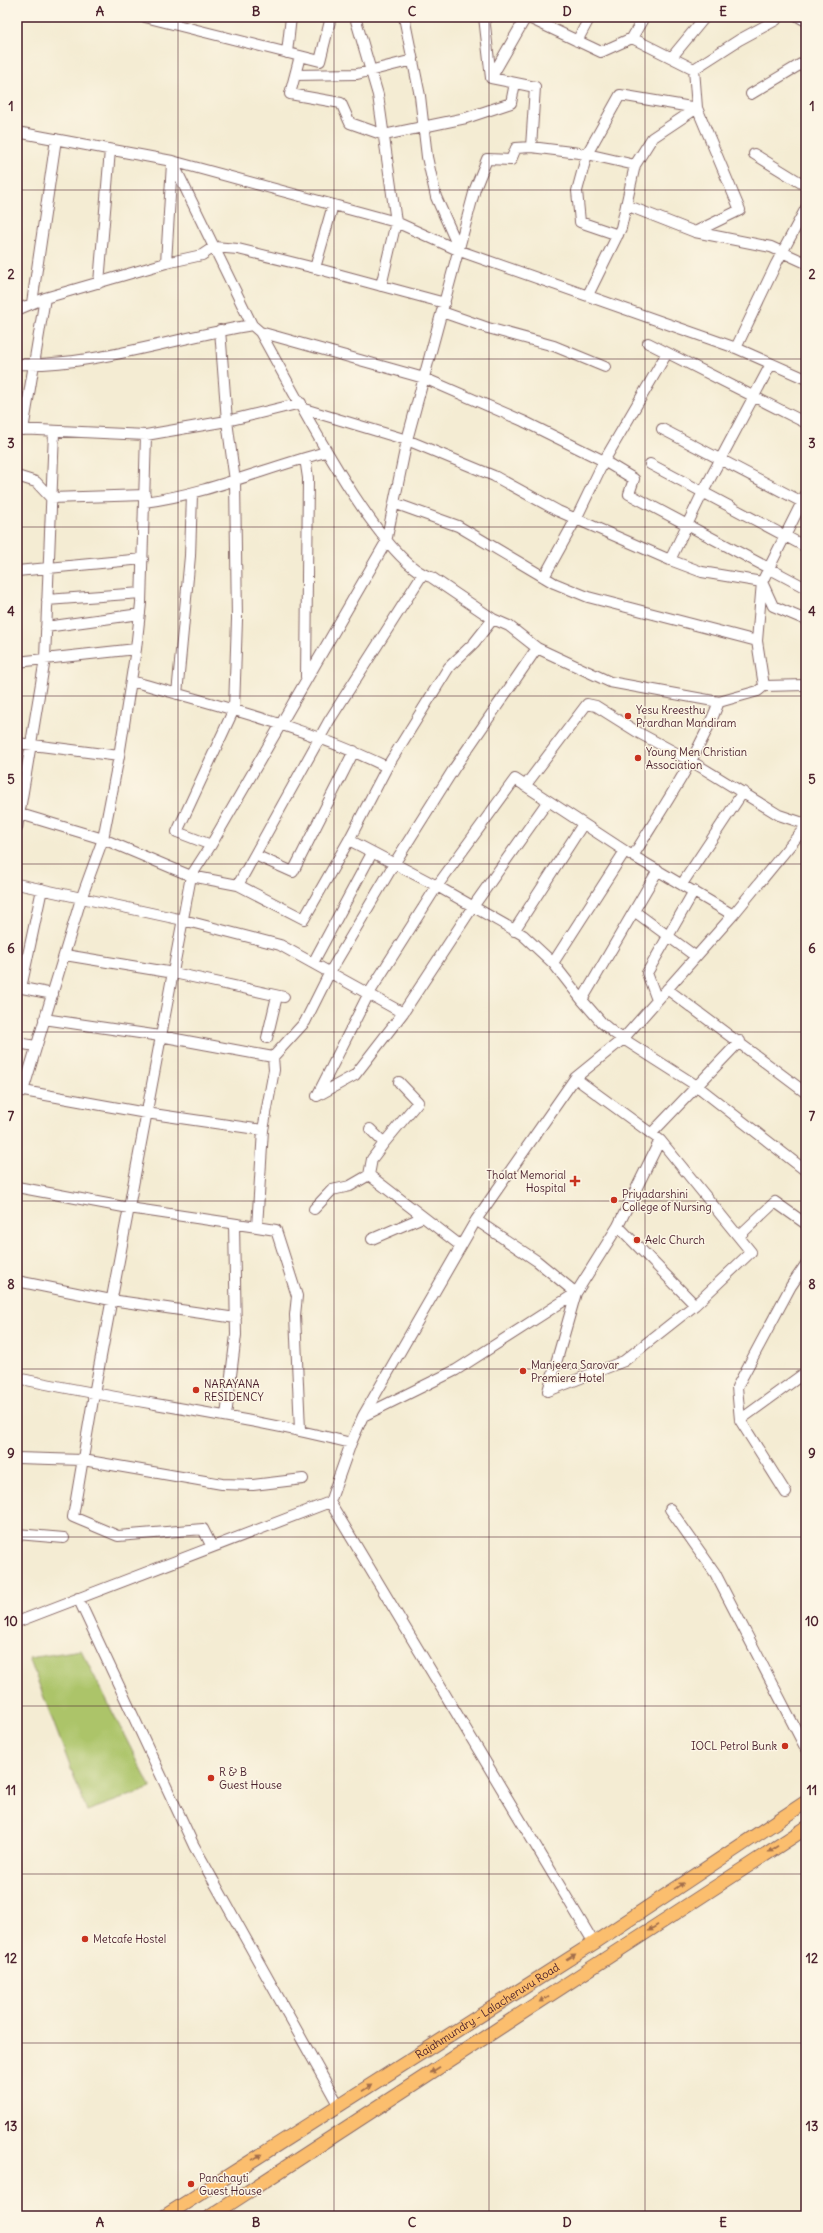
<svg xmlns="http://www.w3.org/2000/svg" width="823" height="2233" viewBox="0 0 823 2233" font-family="Delius,sans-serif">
  <rect width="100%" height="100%" fill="#fcf5e5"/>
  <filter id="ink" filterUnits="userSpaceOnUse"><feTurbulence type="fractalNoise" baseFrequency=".025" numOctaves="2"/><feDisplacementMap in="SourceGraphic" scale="8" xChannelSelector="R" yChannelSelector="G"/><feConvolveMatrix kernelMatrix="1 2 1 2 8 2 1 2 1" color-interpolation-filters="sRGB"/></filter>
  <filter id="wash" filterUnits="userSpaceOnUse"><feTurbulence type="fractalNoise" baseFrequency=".012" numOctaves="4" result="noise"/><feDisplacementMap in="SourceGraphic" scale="16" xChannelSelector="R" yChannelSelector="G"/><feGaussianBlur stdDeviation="0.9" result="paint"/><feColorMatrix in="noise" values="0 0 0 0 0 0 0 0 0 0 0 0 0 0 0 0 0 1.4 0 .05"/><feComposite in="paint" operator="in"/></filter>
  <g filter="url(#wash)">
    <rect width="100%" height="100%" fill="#f4ecd3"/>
    <!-- green -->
    <path fill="#acc469" stroke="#7b724a" d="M81,1650L151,1788L87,1811L29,1658Z"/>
  </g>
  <g filter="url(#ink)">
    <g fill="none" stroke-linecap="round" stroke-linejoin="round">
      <defs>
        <path id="minor" d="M145,17L320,61L331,17
          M355,17L378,95L396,222L381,286
          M404,17L420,96L427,157L436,197L460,251
          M484,17L491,78L535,87L531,147L587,154L635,165
          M527,17L601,52L632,38L694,69L739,40L776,20V17
          M799,17L806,21
          M632,38L644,17
          M577,41L590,17
          M287,53L291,17
          M300,56L290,94L341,103L350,123L384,135L466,118L511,103L515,83
          M672,57L705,17
          M295,75L357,74L413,60
          M491,78L526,17
          M751,94L806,61
          M17,132L172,161L396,222L460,251L736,348L806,379
          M754,154L806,186
          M172,161L252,325L260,332C289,382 379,564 431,577L493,619L509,626L537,648L610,682L719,702L758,691L764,686L806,685
          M626,205L695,232L771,247L806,263
          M618,235L580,222L577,191L587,154L620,95L697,108L740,210L695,232
          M166,263L172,163
          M315,268L333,205
          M99,283L110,150
          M588,295L621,228L635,165L652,138L697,108L694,69
          M32,303L56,139
          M17,310L45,298L166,263L202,255L214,247L238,249L315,268L445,303
          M442,312L488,328L554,346L605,367
          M260,332L424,378L523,421L604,461L634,479L629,494L806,588
          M648,343L806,423
          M736,348L776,264L806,208
          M17,364C93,367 177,337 252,325
          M304,409L407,440L494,476L558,511L670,560L702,572L762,582
          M17,429L146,435L227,421L301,403
          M662,429L806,504
          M23,430L45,298
          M305,458L308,478L306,677
          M650,464L806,547
          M17,476L36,482L51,498L145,495
          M144,502C207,494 265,468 326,452
          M394,503L458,526L554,583L588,597L757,641
          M670,560L703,492L771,364
          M17,571L143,559
          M544,577L576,519L604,461L667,353
          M762,582L773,606L806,620
          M47,600L141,593
          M46,627L140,614
          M17,662L136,649
          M131,681C218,705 305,727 387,767
          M764,686L757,641L762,582L806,494
          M177,694L190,556L192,494
          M17,743L119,756
          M525,786L587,704L596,706L639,733L691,761L779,815L806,824
          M17,813L103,839L191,876L238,885L304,919L349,840L387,767L449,667L474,643L493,619
          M17,828L45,659L54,432
          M211,845L177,832L234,709L237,619L235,481L227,421L220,330
          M628,853L733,915
          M255,855L293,872L354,751
          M633,856C664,806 698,756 719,702
          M17,884L183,920L280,945L403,1013
          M682,884L743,792
          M238,885L329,721L422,575
          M634,911L695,956
          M514,931L583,824
          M65,955L174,973L284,997
          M313,963L372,853
          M553,963L582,1000L658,870
          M17,987L53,994
          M21,988L42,889
          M667,989L806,1093
          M582,1000L602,1023L614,1033L697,1086L806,1171
          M657,1000L647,973L694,891
          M44,1019L160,1036L273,1057
          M267,1038L277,996
          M17,1043L36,1046
          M18,1090L146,1113L263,1130
          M23,1091L81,899L103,839L119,756L136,649L141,603L146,435
          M317,1096L368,995L437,886L515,779L625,851L553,963L523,935L437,886L349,840
          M317,1096L355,1075L403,1013L472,908L548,801
          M370,1129L384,1143L372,1159L369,1175L461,1246
          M651,1134L740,1041
          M384,1143L418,1102L399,1082
          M17,1187L129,1208L257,1227L263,1130L274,1070L273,1057L305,1022L330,972L394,864L455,767L537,648
          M314,1209L332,1190L350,1186L369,1175
          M618,1226L695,1305
          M257,1227L276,1230L297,1296L295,1315L300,1430
          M739,1236L775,1202L806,1224
          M372,1239L423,1217
          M17,1281L111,1300L236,1318
          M17,1378C128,1402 241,1415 351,1443
          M548,1391L624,1361L695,1305L751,1252L660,1140L575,1078
          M548,1391L576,1293L618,1226L660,1140
          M226,1416L236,1335L234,1224
          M363,1416L456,1370L576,1293L537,1261L476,1220
          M740,1420L737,1387L791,1286L806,1264
          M17,1458L83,1460L222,1484L253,1485L303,1479
          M786,1493L740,1420L806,1372
          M670,1509L715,1573L806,1749
          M17,1534L64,1538
          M212,1547L203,1529L118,1536L73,1517L94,1394L191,876L211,845L386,542L407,440L475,189L487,159L511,160L516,148L531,147
          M78,1598L194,1846L339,2106
          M17,1622L330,1502
          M594,1943L330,1502L351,1443L363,1416L461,1246L476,1220L575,1078L623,1039L733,915L806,826"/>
        <g id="major">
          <path id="s1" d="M165,2216L594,1943L806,1802"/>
          <path d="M211,2216L806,1828"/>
        </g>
      </defs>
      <!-- minor casing -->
      <use href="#minor" stroke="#866766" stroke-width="12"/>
      <!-- major casing -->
      <use href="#major" stroke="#866766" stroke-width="15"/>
      <!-- minor -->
      <use href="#minor" stroke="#fff" stroke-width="10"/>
      <!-- major -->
      <use href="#major" stroke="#fbbe6e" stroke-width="13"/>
    </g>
    <!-- one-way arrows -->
    <defs><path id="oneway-solid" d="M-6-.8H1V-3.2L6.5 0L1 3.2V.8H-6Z"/></defs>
    <g fill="#a26e4c">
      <use href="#oneway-solid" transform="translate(773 1849) rotate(147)"/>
      <use href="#oneway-solid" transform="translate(679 1886) rotate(-34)"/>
      <use href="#oneway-solid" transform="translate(653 1928) rotate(147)"/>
      <use href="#oneway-solid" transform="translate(571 1957) rotate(-33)"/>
      <use href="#oneway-solid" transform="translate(544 1999) rotate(147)"/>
      <use href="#oneway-solid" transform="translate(435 2070) rotate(147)"/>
      <use href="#oneway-solid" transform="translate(367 2088) rotate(-33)"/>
      <use href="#oneway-solid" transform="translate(257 2157) rotate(-32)"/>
    </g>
  </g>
  <!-- grid -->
  <path fill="none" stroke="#4a1f2b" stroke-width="1" stroke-opacity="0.55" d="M178,17V2216M334,17V2216M489,17V2216M645,17V2216M17,190H806M17,359H806M17,527H806M17,696H806M17,864H806M17,1032H806M17,1201H806M17,1369H806M17,1537H806M17,1706H806M17,1874H806M17,2043H806"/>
  <!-- markers -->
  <g fill="#c8321e" stroke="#fcf5e5" stroke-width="1.5">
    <circle cx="628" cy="716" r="4"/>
    <circle cx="638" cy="758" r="4"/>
    <path d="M573 1175h4v4h4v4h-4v4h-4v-4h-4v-4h4z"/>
    <circle cx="614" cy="1200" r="4"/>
    <circle cx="637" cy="1240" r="4"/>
    <circle cx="523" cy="1371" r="4"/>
    <circle cx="196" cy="1390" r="4"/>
    <circle cx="785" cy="1746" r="4"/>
    <circle cx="211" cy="1778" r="4"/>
    <circle cx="85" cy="1939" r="4"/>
    <circle cx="191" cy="2184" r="4"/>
  </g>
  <g text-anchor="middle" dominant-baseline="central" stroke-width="3" stroke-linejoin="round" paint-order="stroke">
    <!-- poi labels -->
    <g font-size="11" fill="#4a1f2b" stroke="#fcf5e5" text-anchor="start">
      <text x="636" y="710">Yesu Kreesthu<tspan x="636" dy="13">Prardhan Mandiram</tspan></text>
      <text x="646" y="752">Young Men Christian<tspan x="646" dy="13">Association</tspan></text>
      <text x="566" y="1175" text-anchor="end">Tholat Memorial<tspan x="566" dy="13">Hospital</tspan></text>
      <text x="622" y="1194">Priyadarshini<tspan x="622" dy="13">College of Nursing</tspan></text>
      <text x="645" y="1240">Aelc Church</text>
      <text x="531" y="1365">Manjeera Sarovar<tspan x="531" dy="13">Premiere Hotel</tspan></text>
      <text x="204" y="1384">NARAYANA<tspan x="204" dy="13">RESIDENCY</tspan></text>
      <text x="777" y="1746" text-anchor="end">IOCL Petrol Bunk</text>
      <text x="219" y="1772">R &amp; B<tspan x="219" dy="13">Guest House</tspan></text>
      <text x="93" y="1939">Metcafe Hostel</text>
      <text x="199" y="2178">Panchayti<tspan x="199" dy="13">Guest House</tspan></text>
    </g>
    <!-- street labels -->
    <g font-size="11" fill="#4a1f2b" stroke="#fcf5e5">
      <text stroke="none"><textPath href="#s1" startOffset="382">Rajahmundry - Lalacheruvu Road</textPath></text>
    </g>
  </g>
  <!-- margin -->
  <rect width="823" height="2233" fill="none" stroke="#fcf5e5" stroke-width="44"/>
  <rect x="22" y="22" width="779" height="2189" fill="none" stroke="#4a1f2b" stroke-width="1.5"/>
  <g font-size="13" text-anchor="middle" font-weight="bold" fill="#4a1f2b">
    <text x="100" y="16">A</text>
    <text x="256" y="16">B</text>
    <text x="412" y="16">C</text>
    <text x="567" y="16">D</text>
    <text x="723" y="16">E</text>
    <text x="11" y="111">1</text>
    <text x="812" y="111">1</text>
    <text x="11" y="279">2</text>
    <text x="812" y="279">2</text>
    <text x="11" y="448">3</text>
    <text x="812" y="448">3</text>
    <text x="11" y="616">4</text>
    <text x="812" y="616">4</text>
    <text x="11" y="784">5</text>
    <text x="812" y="784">5</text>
    <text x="11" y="953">6</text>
    <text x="812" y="953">6</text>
    <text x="11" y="1121">7</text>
    <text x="812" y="1121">7</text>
    <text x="11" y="1289">8</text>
    <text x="812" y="1289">8</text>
    <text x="11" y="1458">9</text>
    <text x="812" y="1458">9</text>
    <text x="11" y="1626">10</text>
    <text x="812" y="1626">10</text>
    <text x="11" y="1795">11</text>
    <text x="812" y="1795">11</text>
    <text x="11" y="1963">12</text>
    <text x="812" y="1963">12</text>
    <text x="11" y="2131">13</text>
    <text x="812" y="2131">13</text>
    <text x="100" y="2227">A</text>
    <text x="256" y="2227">B</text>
    <text x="412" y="2227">C</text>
    <text x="567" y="2227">D</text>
    <text x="723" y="2227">E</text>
  </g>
</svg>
